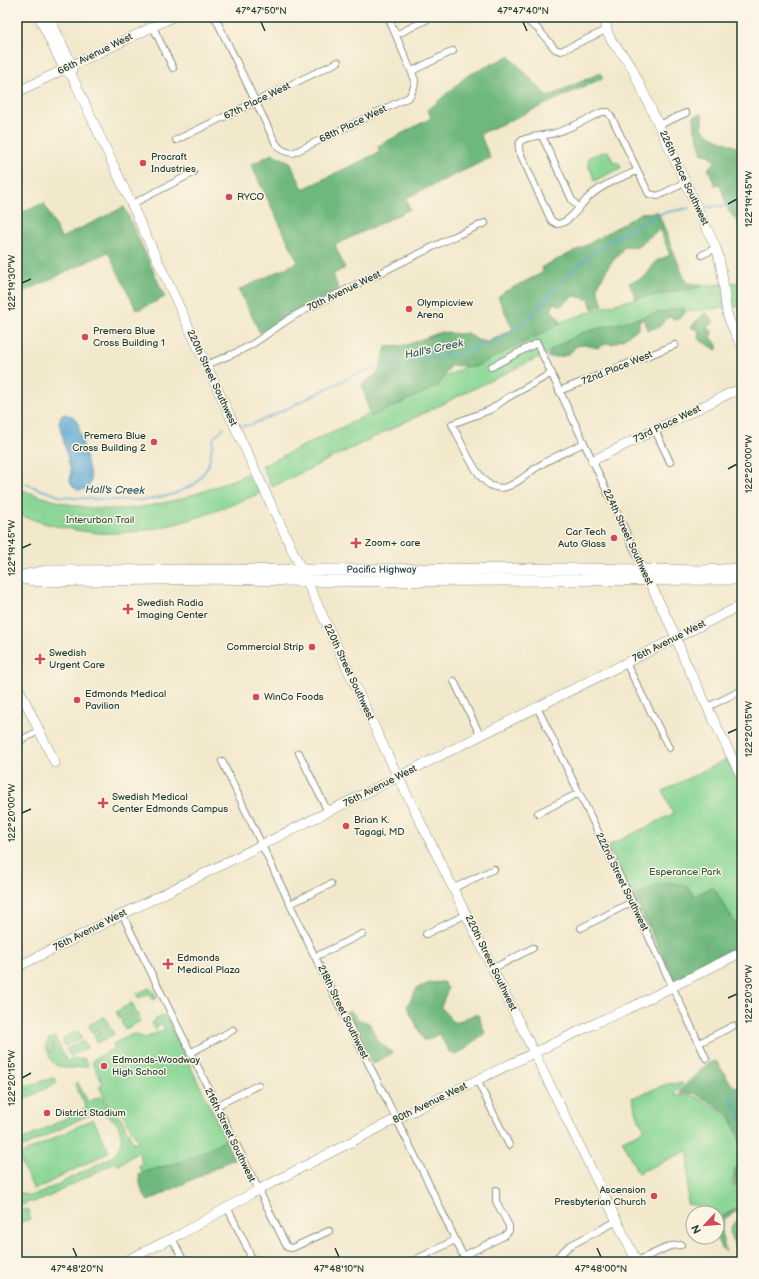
<svg xmlns="http://www.w3.org/2000/svg" width="759" height="1279" viewBox="0 0 759 1279" font-family="'Balsamiq Sans',sans-serif">
  <rect width="100%" height="100%" fill="#fcf5e5"/>
  <filter id="ink" filterUnits="userSpaceOnUse"><feTurbulence type="fractalNoise" baseFrequency=".025" numOctaves="2"/><feDisplacementMap in="SourceGraphic" scale="8" xChannelSelector="R" yChannelSelector="G"/><feConvolveMatrix kernelMatrix="1 2 1 2 8 2 1 2 1" color-interpolation-filters="sRGB"/></filter>
  <filter id="wash" filterUnits="userSpaceOnUse"><feTurbulence type="fractalNoise" baseFrequency=".012" numOctaves="4" result="noise"/><feDisplacementMap in="SourceGraphic" scale="16" xChannelSelector="R" yChannelSelector="G"/><feGaussianBlur stdDeviation="0.9" result="paint"/><feColorMatrix in="noise" values="0 0 0 0 0 0 0 0 0 0 0 0 0 0 0 0 0 1.4 0 .05"/><feComposite in="paint" operator="in"/></filter>
  <g filter="url(#wash)">
    <rect width="100%" height="100%" fill="#f2e8cc"/>
    <!-- green -->
    <path fill="#89d695" stroke="#548a64" d="M607,151H608L613,161L620,164L621,168C612,172 603,176 594,181C593,170 586,168 589,157Z
      M742,282V306C725,308 707,309 690,311C642,317 588,335 543,355L272,487L262,466L533,334C582,312 632,297 685,289C703,286 723,284 742,282Z
      M251,472L260,493C210,515 156,535 100,533C72,531 43,524 17,514V488C48,500 82,510 116,509C163,508 208,491 251,472Z
      M727,759L742,790V948L674,981L608,846L673,814L663,791Z
      M149,988L154,992L157,998L152,1000L149,993L139,998L137,994Z
      M132,1003L136,1011L120,1019L116,1012Z
      M137,1013L141,1021L125,1029L121,1021Z
      M165,1015L226,1139L200,1154L178,1163L143,1172L138,1166L142,1164L140,1156L138,1152L118,1166L116,1162L44,1199L34,1202H25V1205L17,1202V1192L29,1196L41,1193L108,1159C136,1142 116,1104 86,1116L17,1150V1143L86,1108L75,1084L77,1082L88,1102L101,1096L108,1108L114,1112L122,1119L127,1132L130,1131L129,1134L134,1143L138,1141L121,1110L109,1107L99,1086L103,1084L92,1063L94,1059L114,1048L113,1044L133,1034L146,1038L165,1029L162,1024L157,1026L155,1030L151,1023L154,1022L153,1021Z
      M105,1017L109,1025L92,1033L89,1025Z
      M110,1027L114,1034L97,1043L94,1035Z
      M78,1031L82,1038L65,1046L62,1039Z
      M55,1037L67,1062L75,1058L79,1060L84,1058L88,1066C78,1067 58,1072 52,1061C50,1059 49,1055 48,1052L52,1051L55,1043H54L50,1050L47,1051L45,1047L49,1039Z
      M83,1041L87,1048L70,1056L66,1049Z
      M54,1078L57,1083L17,1103V1088Z
      M683,1083L680,1088L674,1093L677,1096L692,1095L729,1115L742,1145V1165L735,1168L732,1185C740,1190 742,1196 742,1205L717,1219V1213H710L707,1207L687,1204L689,1150L638,1173L622,1140L645,1130L639,1119L632,1098L667,1084Z
      M93,1119L109,1152L34,1190L18,1156Z
      M24,1208L26,1210H29L30,1219L17,1223V1214Z"/>
    <!-- forest -->
    <path fill="#6eb77e" stroke="#467a59" d="M509,56L548,97L600,73L603,78L480,134L490,158L406,198L410,209L335,245L345,268L333,274L339,291L290,314L260,333L239,290L298,262L251,165L272,154L290,162L303,189L380,152L378,146L431,118L428,110L467,76Z
      M702,114V129L713,137L741,149L742,148V238H741V226L728,210L720,184L715,185L708,168L715,162L710,155L702,154L695,129L694,116Z
      M44,203L61,238L124,207L165,297L140,309H136L108,252L17,295V215Z
      M658,212L686,283L702,284V287L636,298L629,283L645,277L656,261L670,255L660,229L636,247L625,246L608,267L597,287L603,305L592,309L589,299L573,296L561,306L554,303L551,310L560,320L559,325L474,367L451,365L438,386L371,417L362,385L378,373L386,347L407,345L441,332L459,334L468,333L477,340L487,342L513,329L498,297L504,292L540,274L543,271L542,267L585,246L641,213Z
      M684,308V315L677,319L668,317L659,327L647,330L645,319L639,320V328L623,339L612,344L607,343L598,348L584,345L576,346C568,358 560,357 547,357L552,349L581,333L665,311Z
      M705,312L714,322L706,327L712,331L711,337L717,345V350L698,339L699,331L691,327Z
      M666,882L686,885L694,896L713,887L742,934V943L675,979L635,896Z
      M443,982L448,988L441,1007L448,1016L455,1023L473,1015H478L485,1033L457,1055L450,1053L439,1034L424,1041L407,1006L417,988L430,983Z
      M350,1010L359,1020L369,1023L379,1042L393,1053L372,1064L346,1012Z
      M716,1061L733,1086L742,1089V1143L730,1114L694,1093L680,1094L682,1088L708,1063Z
      M225,1139L234,1159L148,1201C142,1194 140,1185 139,1175L143,1172L178,1163L200,1154Z
      M742,1166V1194L739,1188L734,1185L736,1169Z
      M742,1206V1210L736,1212L724,1219L721,1232L726,1252C714,1241 717,1235 717,1220Z
      M742,1218L741,1237L742,1238V1253C729,1243 724,1225 742,1218Z"/>
    <!-- water -->
    <path fill="#5ba8d4" stroke="#3d7284" d="M65,414L72,416L77,420L91,479C90,487 87,490 78,490L72,485L70,481L71,472L59,422L61,416Z"/>
    <g fill="none" stroke-linecap="round" stroke-linejoin="round">
      <!-- stream -->
      <path stroke="#5ba8d4" stroke-width="1.5" d="M707,207L742,205
        M243,426L250,425L272,416L360,372L464,352L495,341L513,332L536,311L565,278L594,252L628,230L663,213L689,208
        M17,481L62,497L113,500H147L174,494L195,484L208,467L214,437L224,428
        M737,1091L732,1098L742,1124"/>
    </g>
  </g>
  <g filter="url(#ink)">
    <g fill="none" stroke-linecap="round" stroke-linejoin="round">
      <defs>
        <path id="street" d="M215,17L274,140C279,149 283,152 293,153L409,97C413,91 415,87 415,80L388,17
          M526,20L538,29L555,49L561,51L606,30
          M153,27L173,68
          M396,35L432,17
          M412,71L453,51
          M659,125L686,113
          M542,136L572,200L578,207
          M176,140L338,62
          M637,171C621,178 603,184 590,196C580,204 571,223 557,224L552,221L550,218L520,153C519,149 517,145 521,141C525,137 544,135 551,134C568,130 585,120 602,112H608L612,118L649,194L658,196L686,182
          M132,204L193,173
          M702,255L716,248
          M206,365C222,358 239,353 254,343C270,333 285,320 303,311L455,236L485,223
          M491,367L537,343L644,570
          M552,373L507,398L490,410L452,424C461,442 469,462 482,478C503,503 524,474 542,464C555,456 570,450 584,443
          M559,391L675,345
          M655,430L670,462
          M626,663L669,748
          M454,681L480,735
          M537,707L628,893L706,1058
          M708,707L742,690
          M17,742L39,731
          M299,753L328,812
          M222,761L315,957L426,1178L466,1262
          M538,813L579,793
          M454,888L494,869
          M290,904L331,884
          M122,914L287,1247L292,1248L329,1231
          M581,928L632,902
          M426,934L467,914
          M315,957L362,934
          M494,968L533,948
          M699,1043L733,1026
          M190,1053L233,1030
          M477,1080L509,1145
          M216,1106L258,1085
          M227,1207L245,1243L253,1262
          M172,1238L184,1262
          M463,1256L504,1236L509,1231V1226L496,1201V1190
          M637,1261L670,1246L681,1245
          M411,1262L455,1240
          M552,1262L569,1246L617,1221"/>
        <path id="secondary" d="M39,17L64,69L72,76L388,756L637,1262
          M49,17L72,65V71
          M606,17C604,42 622,49 632,68L716,248C724,269 723,291 727,313C730,325 737,336 742,347
          M17,92L173,17
          M592,461L730,393L742,389
          M646,575L676,637L684,659L742,778
          M17,685L55,763
          M17,967L742,605
          M123,1262L181,1234L258,1190L392,1121L600,1021L628,1009L742,952"/>
        <g id="highway">
          <path id="s1" d="M23,576L48,571L579,569L701,571L742,569"/>
          <path d="M17,577L40,581L218,578L319,581L742,579"/>
        </g>
      </defs>
      <!-- street casing -->
      <use href="#street" stroke="#889280" stroke-width="8"/>
      <!-- secondary casing -->
      <use href="#secondary" stroke="#889280" stroke-width="10"/>
      <!-- highway casing -->
      <use href="#highway" stroke="#889280" stroke-width="12"/>
      <!-- street -->
      <use href="#street" stroke="#fff" stroke-width="6"/>
      <!-- secondary -->
      <use href="#secondary" stroke="#fff" stroke-width="9"/>
      <!-- highway -->
      <use href="#highway" stroke="#fff" stroke-width="11"/>
    </g>
  </g>
  <!-- ticks -->
  <path fill="none" stroke="#1f3d34" stroke-width="1.5" d="M261,22L265,31M523,22L527,31M728,204L737,199M22,283L31,279M728,469L737,464M22,548L31,544M728,733L737,729M22,813L31,809M728,998L737,994M22,1078L31,1073M73,1248L77,1257M335,1248L339,1257M597,1248L601,1257"/>
  <!-- markers -->
  <g fill="#d1495b" stroke="#fcf5e5" stroke-width="1.5">
    <circle cx="143" cy="163" r="4"/>
    <circle cx="229" cy="197" r="4"/>
    <circle cx="409" cy="309" r="4"/>
    <circle cx="85" cy="337" r="4"/>
    <circle cx="154" cy="442" r="4"/>
    <circle cx="614" cy="538" r="4"/>
    <path d="M354 537h4v4h4v4h-4v4h-4v-4h-4v-4h4z"/>
    <path d="M126 603h4v4h4v4h-4v4h-4v-4h-4v-4h4z"/>
    <circle cx="312" cy="647" r="4"/>
    <path d="M38 653h4v4h4v4h-4v4h-4v-4h-4v-4h4z"/>
    <circle cx="256" cy="697" r="4"/>
    <circle cx="77" cy="700" r="4"/>
    <path d="M101 797h4v4h4v4h-4v4h-4v-4h-4v-4h4z"/>
    <circle cx="346" cy="826" r="4"/>
    <path d="M166 958h4v4h4v4h-4v4h-4v-4h-4v-4h4z"/>
    <circle cx="104" cy="1066" r="4"/>
    <circle cx="47" cy="1113" r="4"/>
    <circle cx="654" cy="1196" r="4"/>
  </g>
  <g text-anchor="middle" dominant-baseline="central" stroke-width="3" stroke-linejoin="round" paint-order="stroke">
    <!-- street labels -->
    <g font-size="10" fill="#1f3d34" stroke="#fcf5e5">
      <text transform="translate(95 54) rotate(-26)">66th Avenue West</text>
      <text transform="translate(257 101) rotate(-26)">67th Place West</text>
      <text transform="translate(353 124) rotate(-26)">68th Place West</text>
      <text transform="translate(684 178) rotate(65)">226th Place Southwest</text>
      <text transform="translate(344 291) rotate(-26)">70th Avenue West</text>
      <text transform="translate(617 368) rotate(-22)">72nd Place West</text>
      <text transform="translate(212 378) rotate(65)">220th Street Southwest</text>
      <text transform="translate(667 424) rotate(-26)">73rd Place West</text>
      <text transform="translate(628 537) rotate(65)">224th Street Southwest</text>
      <text stroke="none"><textPath href="#s1" startOffset="359">Pacific Highway</textPath></text>
      <text transform="translate(669 641) rotate(-27)">76th Avenue West</text>
      <text transform="translate(349 672) rotate(65)">220th Street Southwest</text>
      <text transform="translate(380 786) rotate(-27)">76th Avenue West</text>
      <text transform="translate(622 882) rotate(64)">222nd Street Southwest</text>
      <text transform="translate(90 930) rotate(-27)">76th Avenue West</text>
      <text transform="translate(491 963) rotate(64)">220th Street Southwest</text>
      <text transform="translate(343 1012) rotate(64)">218th Street Southwest</text>
      <text transform="translate(430 1103) rotate(-26)">80th Avenue West</text>
      <text transform="translate(230 1135) rotate(64)">216th Street Southwest</text>
    </g>
    <!-- poi labels -->
    <g font-size="10" fill="#1f3d34" stroke="#fcf5e5" text-anchor="start">
      <text x="151" y="157">Procraft<tspan x="151" dy="12">Industries</tspan></text>
      <text x="237" y="197">RYCO</text>
      <text x="417" y="303">Olympicview<tspan x="417" dy="12">Arena</tspan></text>
      <text x="93" y="331">Premera Blue<tspan x="93" dy="12">Cross Building 1</tspan></text>
      <text x="146" y="436" text-anchor="end">Premera Blue<tspan x="146" dy="12">Cross Building 2</tspan></text>
      <text x="606" y="532" text-anchor="end">Car Tech<tspan x="606" dy="12">Auto Glass</tspan></text>
      <text x="365" y="543">Zoom+ care</text>
      <text x="137" y="603">Swedish Radia<tspan x="137" dy="12">Imaging Center</tspan></text>
      <text x="304" y="647" text-anchor="end">Commercial Strip</text>
      <text x="49" y="653">Swedish<tspan x="49" dy="12">Urgent Care</tspan></text>
      <text x="85" y="694">Edmonds Medical<tspan x="85" dy="12">Pavilion</tspan></text>
      <text x="264" y="697">WinCo Foods</text>
      <text x="112" y="797">Swedish Medical<tspan x="112" dy="12">Center Edmonds Campus</tspan></text>
      <text x="354" y="820">Brian K.<tspan x="354" dy="12">Tagagi, MD</tspan></text>
      <text x="177" y="958">Edmonds<tspan x="177" dy="12">Medical Plaza</tspan></text>
      <text x="112" y="1060">Edmonds-Woodway<tspan x="112" dy="12">High School</tspan></text>
      <text x="55" y="1113">District Stadium</text>
      <text x="646" y="1190" text-anchor="end">Ascension<tspan x="646" dy="12">Presbyterian Church</tspan></text>
    </g>
    <!-- park labels -->
    <g font-size="10" fill="#345c47" stroke="#fcf5e5">
      <text x="100" y="520">Interurban Trail</text>
      <text x="685" y="872">Esperance Park</text>
    </g>
    <!-- water labels -->
    <g font-size="11" font-style="italic" fill="#315d64" stroke="#fcf5e5">
      <text transform="translate(434 349) rotate(-12)">Hall's Creek</text>
      <text transform="translate(115 490) rotate(1)">Hall's Creek</text>
    </g>
  </g>
  <!-- margin -->
  <rect width="759" height="1279" fill="none" stroke="#fcf5e5" stroke-width="44"/>
  <!-- north arrow -->
  <g transform="translate(705 1225) rotate(244)"><circle r="19" fill="#fcf5e5" stroke="#a4ab9e"/>
  <path d="M0-3L7 15L0 10L-7 15Z" fill="#d1495b"/>
  <text y="-6" font-size="11" font-weight="bold" text-anchor="middle" fill="#1f3d34">N</text>
  </g>
  <rect x="22" y="22" width="715" height="1235" fill="none" stroke="#1f3d34" stroke-width="1.5"/>
  <g font-size="10" text-anchor="middle" fill="#1f3d34">
    <text x="261" y="14">47°47'50"N</text>
    <text x="523" y="14">47°47'40"N</text>
    <text transform="translate(748 199) rotate(-90)" y="4">122°19'45"W</text>
    <text transform="translate(11 283) rotate(-90)" y="4">122°19'30"W</text>
    <text transform="translate(748 464) rotate(-90)" y="4">122°20'00"W</text>
    <text transform="translate(11 548) rotate(-90)" y="4">122°19'45"W</text>
    <text transform="translate(748 729) rotate(-90)" y="4">122°20'15"W</text>
    <text transform="translate(11 813) rotate(-90)" y="4">122°20'00"W</text>
    <text transform="translate(748 994) rotate(-90)" y="4">122°20'30"W</text>
    <text transform="translate(11 1078) rotate(-90)" y="4">122°20'15"W</text>
    <text x="77" y="1272">47°48'20"N</text>
    <text x="339" y="1272">47°48'10"N</text>
    <text x="601" y="1272">47°48'00"N</text>
  </g>
</svg>
